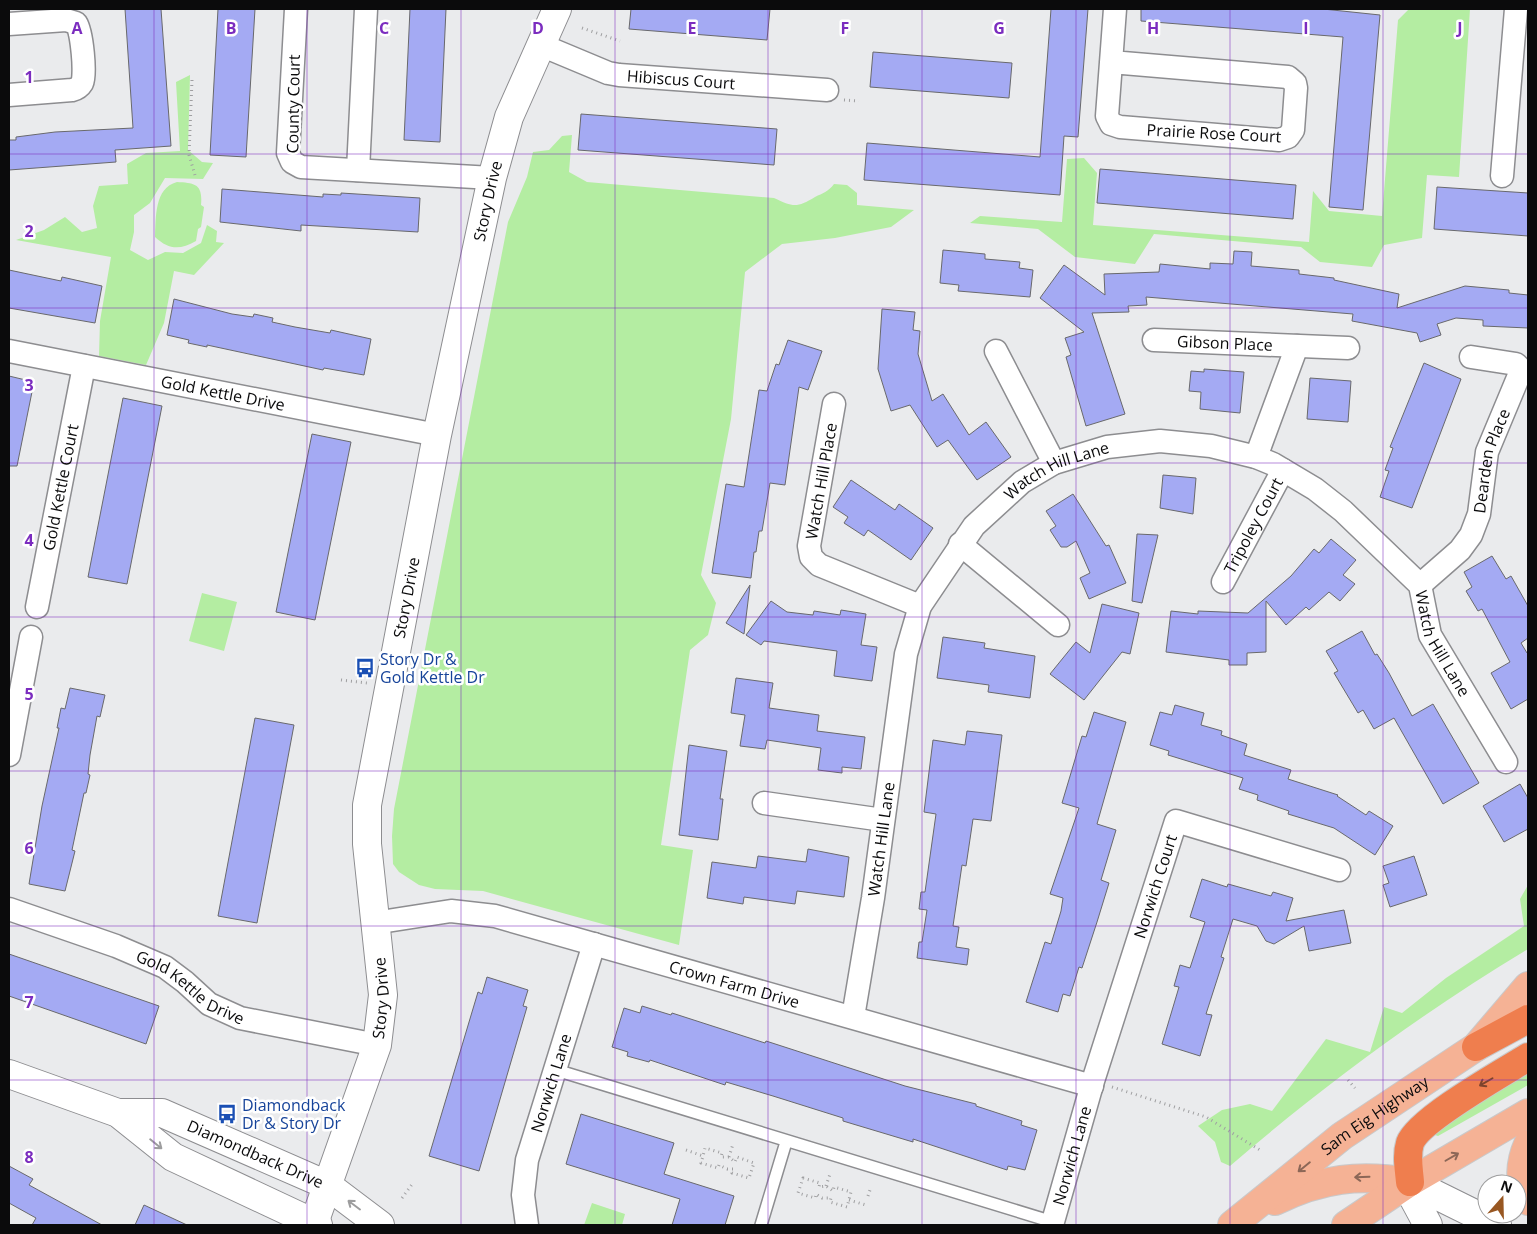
<svg xmlns="http://www.w3.org/2000/svg" width="1537" height="1234" viewBox="0 0 1537 1234" font-family="'Open Sans',sans-serif">
  <rect width="100%" height="100%" fill="#eaebed"/>
  <!-- green -->
  <path fill="#b4eda2" d="M1409,9H1470L1459,177L1427,175L1422,238L1384,245L1372,267L1320,262L1301,247L1154,234L1135,264L1075,257L1038,229L970,223L980,216L1062,222L1067,159L1084,158L1097,173L1093,225L1309,242L1313,191L1329,211L1382,216L1398,20Z
    M190,75L188,150L202,162L213,163L203,179L165,178L150,203L134,215V232L130,250L148,260L165,252L183,253L201,243L207,225L217,231L216,242L224,243L194,275L174,271L164,323L146,365L99,356L100,321L111,257L16,240L44,230L65,217L82,232L97,228L93,206L99,186L128,184L127,164L146,153L180,151L176,82Z
    M572,135L569,172L587,182L774,198C793,207 797,208 815,197C823,193 828,192 834,184L847,185L857,193V205L914,210L891,227L835,238L782,244L745,272L731,419L701,575L716,603L708,635L690,650L661,845L693,850L679,945L483,891L435,889L419,885L399,872L393,864L392,836L394,809L508,222L527,177L533,152L549,150L562,136Z
    M177,182C195,183 203,184 201,205L204,207L201,227L198,229L196,241C180,250 169,250 155,237C156,218 154,188 177,182Z
    M202,593L237,602L224,651L189,641Z
    M1528,885V949C1423,1012 1323,1086 1230,1166L1221,1162L1215,1142L1198,1126L1222,1110L1250,1104L1272,1111L1326,1039L1370,1052L1384,1007L1402,1013L1446,978L1524,926L1520,899Z
    M1528,1071V1085L1438,1136L1435,1135L1436,1131Z
    M592,1203L625,1214L622,1225H584Z"/>
  <!-- building -->
  <path fill="#a4aaf3" stroke="#69696c" d="M125,9H161L171,146L115,150L116,162L9,170V140H16V137L55,132L133,128Z
    M218,9H255L246,157L210,155Z
    M410,9H446L440,142L404,140Z
    M631,9H770L767,40L629,29Z
    M1051,9H1088L1078,137L1064,136L1060,195L864,180L867,143L1040,157Z
    M1141,9H1323L1380,15L1363,210L1329,207L1343,37L1141,21Z
    M873,52L1012,63L1009,98L870,87Z
    M581,114L777,129L774,165L578,150Z
    M1100,169L1296,185L1293,219L1097,203Z
    M1437,187L1528,193V236L1434,229Z
    M222,189L323,197V194L341,195V193L420,198L418,232L301,225V231L220,222Z
    M943,250L985,254V259L1020,262L1019,268L1033,270L1030,297L958,291L959,285L940,283Z
    M1234,251L1252,252L1251,266L1299,270V274L1334,278V280L1399,294L1397,308L1465,286L1509,290V293L1528,295V328L1483,326V320L1456,318L1437,324L1441,335L1420,342L1417,333L1352,321L1353,314L1146,297L1147,305L1128,306L1129,312L1092,313L1125,414L1086,426L1066,357L1071,355L1065,338L1084,332L1040,298L1064,265L1105,295L1104,274L1159,272L1160,264L1210,269V263L1233,264Z
    M9,270L61,281L62,277L102,286L95,323L9,308Z
    M174,299L232,314L253,317L254,314L273,318L272,322L295,327L330,333L331,330L371,339L364,375L324,368L323,370L207,345V347L188,343L189,340L167,335Z
    M882,309L915,312L913,330L920,331L918,354L932,401L943,394L969,435L986,422L1011,457L977,480L948,440L937,447L910,405L891,411L878,369Z
    M788,340L822,351L808,390L799,387L785,485L770,483L762,531H759L756,552H754L751,578L712,573L726,484L744,487L759,390L767,391L776,364L779,365Z
    M1424,363L1461,379L1412,508L1380,497L1389,471L1385,470L1393,448L1390,447Z
    M1204,369L1244,372L1240,413L1200,409L1201,392L1189,391L1191,371L1204,372Z
    M9,376L34,382L17,466H9Z
    M1310,378L1351,381L1348,422L1307,419Z
    M123,398L162,406L127,584L88,577Z
    M312,434L351,442L315,620L276,612Z
    M1163,475L1196,478L1193,514L1160,508Z
    M851,480L895,510L899,504L933,528L911,560L868,530L864,536L844,523L848,517L833,507Z
    M1073,494L1106,546L1109,545L1126,583L1089,599L1080,578L1090,573L1076,541L1067,547H1061L1050,530L1056,526L1046,511Z
    M1137,534L1158,535L1142,603L1132,601Z
    M1331,539L1356,560L1343,575L1355,584L1340,601L1329,592L1309,610L1306,607L1286,625L1266,601V652L1247,653V665H1229V660L1166,652L1171,611L1198,614V611L1248,613L1291,576L1314,549L1319,553Z
    M1492,556L1506,579L1511,576L1528,606V638L1521,643L1527,653L1528,652V699L1511,709L1491,673L1510,662L1482,609L1478,611L1466,591L1472,587L1464,572Z
    M750,585L744,634L726,623Z
    M771,601L787,612L813,615L814,611L840,615L841,610L866,614L861,645L877,647L872,681L834,676L837,651L764,641L761,645L746,635Z
    M1102,604L1139,613L1130,654L1122,652L1084,700L1050,674L1076,642L1090,653Z
    M1362,631L1375,655L1377,654L1389,673L1412,716L1433,704L1479,783L1443,804L1394,718L1374,729L1363,710L1358,713L1334,673L1338,671L1326,651Z
    M943,637L985,643L984,648L1035,656L1030,698L988,692L989,685L937,678Z
    M736,678L773,683L769,708L819,715L817,731L865,737L861,769L842,767V773L818,770L821,748L767,740L765,749L740,746L745,715L731,713Z
    M70,688L105,695L100,717L97,716L90,755L88,774L90,775L86,793H84L72,850L75,851L65,891L29,884L42,806L59,728H57L61,708L65,709Z
    M1175,705L1204,713L1201,725L1222,731L1221,735L1247,744L1244,755L1291,770L1288,779L1338,795L1337,796L1366,815L1369,811L1393,826L1375,855L1334,828L1288,814L1289,811L1257,800L1258,795L1239,789L1243,778L1168,755L1169,751L1150,745L1160,712L1172,715Z
    M1094,712L1126,722L1097,824L1116,830L1101,880L1109,883L1097,922L1082,968L1079,967L1070,996L1063,994L1058,1012L1026,1002L1045,942L1051,944L1061,911L1063,898L1050,894L1079,808L1062,803L1082,736L1086,737Z
    M255,718L294,725L257,923L218,916Z
    M967,731L1002,735L991,821L973,819L966,866L962,865L953,926L959,927L956,947L969,949L967,965L917,958L919,942H922L927,910L919,909L921,892H925L936,814L924,812L933,740L965,745Z
    M689,745L727,751L720,799H723L718,840L679,835Z
    M1520,784L1528,798V829L1504,842L1483,806Z
    M808,849L849,857L844,897L797,891L795,904L744,897L743,904L707,898L712,862L756,868L758,856L806,862Z
    M1414,856L1427,895L1390,907L1383,885L1389,883L1383,866Z
    M1202,879L1227,887L1228,884L1271,896L1273,892L1293,898L1286,921L1344,910L1351,943L1309,951L1304,926L1274,944L1266,941L1257,926L1233,919L1221,957L1224,958L1206,1014L1212,1015L1200,1056L1162,1044L1179,987L1174,986L1180,965L1190,968L1205,922L1190,917Z
    M9,954L159,1006L146,1044L9,996Z
    M487,977L528,990L523,1006L527,1007L479,1171L429,1156L478,992L482,994Z
    M642,1006L671,1015L672,1013L765,1043L766,1041L905,1086L976,1104V1106L1022,1121L1021,1125L1037,1130L1025,1170L1008,1166L1007,1170L913,1139V1142L843,1121V1118L773,1096L726,1082L725,1085L650,1060L649,1062L627,1056L628,1052L612,1047L624,1008L640,1013Z
    M581,1114L674,1143L664,1174L734,1196L725,1225H672L680,1199L566,1164Z
    M9,1166L33,1179L29,1185L102,1225H32L36,1218L9,1203Z
    M144,1205L187,1225H135Z"/>
  <g fill="none" stroke-linecap="round" stroke-linejoin="round">
    <defs>
      <path id="service" d="M556,1070L1053,1222
        M761,1225L786,1142"/>
      <g id="minor">
        <path d="M296,9L288,153L292,162L301,167L492,178"/>
        <path d="M9,24L66,20L76,23C82,32 86,74 82,83C79,88 76,89 72,90L9,95"/>
        <path id="s1" d="M541,45L608,73L619,75L827,90"/>
        <path d="M1111,62L1288,77L1295,83L1296,88L1293,130L1288,137L1279,140L1120,127L1111,124L1107,116L1115,9"/>
        <path d="M358,170L366,9"/>
        <path d="M1502,176L1516,9"/>
        <path id="s2" d="M1154,340L1348,348"/>
        <path id="s3" d="M9,351L437,435"/>
        <path d="M996,351L1054,463"/>
        <path d="M834,404L809,546L811,557L819,565L920,606"/>
        <path d="M1256,457L1297,346"/>
        <path d="M960,544L1058,625"/>
        <path id="s4" d="M1223,582L1283,470"/>
        <path id="s5" d="M1420,585L1460,550L1471,535L1479,514L1487,452L1520,373L1519,367L1516,364L1471,357"/>
        <path id="s6" d="M37,607L84,366"/>
        <path d="M9,755L31,637"/>
        <path d="M764,803L883,820"/>
        <path id="s7" d="M9,909L116,946L165,967L185,982L209,1004L240,1018L377,1045"/>
        <path id="s8" d="M374,923L451,911L495,916L1092,1086"/>
        <path id="s9" d="M853,1017L873,898L906,654L920,606L974,526L1022,482L1054,463L1107,447L1160,441L1211,446L1256,457L1273,464L1315,489L1343,511L1420,585L1430,635L1506,762"/>
        <path id="s10" d="M527,1225L523,1195L527,1160L594,944"/>
        <path id="s11" d="M1052,1225L1093,1081L1176,821L1339,870"/>
      </g>
      <g id="tertiary">
        <path d="M9,1074L118,1113L173,1157L318,1225"/>
        <path id="s12" d="M118,1113H162L327,1185L380,1225"/>
        <path id="s13" d="M314,1223L377,1045L383,995L367,844V805L437,435L492,178L509,117L557,9"/>
      </g>
      <path id="secondary" d="M1410,1182L1497,1225
        M1410,1182L1414,1199L1428,1225"/>
      <g id="primary">
        <path d="M1528,1144C1520,1162 1518,1183 1528,1201"/>
        <path d="M1275,1201C1322,1178 1359,1174 1410,1182"/>
        <path id="s14" d="M1232,1225L1342,1136L1476,1047L1528,986"/>
        <path d="M1346,1225L1410,1182L1528,1113"/>
      </g>
      <path id="motorway" d="M1476,1047L1528,1019
        M1410,1182C1409,1169 1406,1156 1410,1143C1418,1120 1504,1072 1528,1057"/>
    </defs>
    <!-- service casing -->
    <use href="#service" stroke="#8d8d90" stroke-width="14"/>
    <!-- minor casing -->
    <use href="#minor" stroke="#8d8d90" stroke-width="25"/>
    <!-- tertiary casing -->
    <use href="#tertiary" stroke="#8d8d90" stroke-width="30"/>
    <!-- secondary casing -->
    <use href="#secondary" stroke="#8d8d90" stroke-width="30"/>
    <!-- primary casing -->
    <use href="#primary" stroke="#c9c9ca" stroke-width="30"/>
    <!-- motorway casing -->
    <use href="#motorway" stroke="#c9c9ca" stroke-width="30"/>
    <!-- path -->
    <path stroke="#9f9fa1" stroke-width="3" stroke-dasharray="1 4" stroke-linecap="butt" d="M582,28L620,41
      M192,80L189,155L195,175
      M844,100L859,101
      M341,680L367,683
      M1348,1080L1355,1088
      M1112,1087L1206,1117L1260,1150
      M686,1150L703,1156L705,1148L722,1153L721,1157H729L735,1162L737,1157L754,1163L749,1178L732,1173L733,1169H727L719,1165L718,1168L701,1163L703,1156
      M729,1157L733,1144
      M803,1178L820,1183L819,1187L826,1186L833,1191L834,1187L851,1192L847,1207L830,1202L831,1198H822L816,1194L815,1198L798,1193Z
      M826,1186L830,1174
      M868,1196L871,1187
      M402,1198L413,1183
      M849,1200L866,1205"/>
    <!-- service -->
    <use href="#service" stroke="#fff" stroke-width="11"/>
    <!-- minor -->
    <use href="#minor" stroke="#fff" stroke-width="22"/>
    <!-- tertiary -->
    <use href="#tertiary" stroke="#fff" stroke-width="28"/>
    <!-- secondary -->
    <use href="#secondary" stroke="#fff" stroke-width="28"/>
    <!-- primary -->
    <use href="#primary" stroke="#f5b295" stroke-width="28"/>
    <!-- motorway -->
    <use href="#motorway" stroke="#ef7e4e" stroke-width="28"/>
  </g>
  <!-- one-way arrows -->
  <defs><path id="oneway-shaft" d="M-6 0H5M1.5-3L5.5 0L1.5 3" fill="none" stroke-width="1.6" stroke-linecap="round" stroke-linejoin="round" transform="scale(1.25)"/></defs>
  <use stroke="#7d442d" href="#oneway-shaft" transform="translate(1486 1082) rotate(150)"/>
  <g stroke="#9d9d9e">
    <use href="#oneway-shaft" transform="translate(156 1144) rotate(39)"/>
    <use href="#oneway-shaft" transform="translate(354 1205) rotate(-143)"/>
  </g>
  <g stroke="#8c6757">
    <use href="#oneway-shaft" transform="translate(1452 1157) rotate(-30)"/>
    <use href="#oneway-shaft" transform="translate(1304 1167) rotate(141)"/>
    <use href="#oneway-shaft" transform="translate(1362 1177) rotate(178)"/>
  </g>
  <!-- grid -->
  <path fill="none" stroke="#7b2cbf" stroke-width="1" stroke-opacity="0.55" d="M154,9V1225M307,9V1225M461,9V1225M615,9V1225M768,9V1225M922,9V1225M1076,9V1225M1230,9V1225M1383,9V1225M9,154H1528M9,308H1528M9,463H1528M9,617H1528M9,771H1528M9,926H1528M9,1080H1528"/>
  <!-- icons -->
  <defs>
    <symbol id="bus-bare" viewBox="-9 -9 18 18"><path d="M-5-6H5V4H4V6H2V4H-2V6H-4V4H-5ZM-3.5-4V0h7V-4ZM-3.5 1.2v1.5H-2V1.2ZM2 1.2v1.5H3.5V1.2Z" fill="#1a4fb4" stroke="#fff" stroke-width="2.5" paint-order="stroke"/></symbol>
  </defs>
  <g fill-rule="evenodd">
    <use href="#bus-bare" x="351" y="654" width="28" height="28"/>
    <use href="#bus-bare" x="213" y="1100" width="28" height="28"/>
  </g>
  <g text-anchor="middle" dominant-baseline="central" stroke-width="5" stroke-linejoin="round" paint-order="stroke">
    <!-- street labels -->
    <g font-size="16" fill="#0b0b0c" stroke="#fff">
      <text stroke="none"><textPath href="#s1" startOffset="146">Hibiscus Court</textPath></text>
      <text transform="translate(293 104) rotate(-89)">County Court</text>
      <text transform="translate(1214 133) rotate(3)">Prairie Rose Court</text>
      <text stroke="none"><textPath href="#s13" startOffset="1046">Story Drive</textPath></text>
      <text stroke="none"><textPath href="#s2" startOffset="71">Gibson Place</textPath></text>
      <text stroke="none"><textPath href="#s3" startOffset="218">Gold Kettle Drive</textPath></text>
      <text stroke="none"><textPath href="#s5" startOffset="149">Dearden Place</textPath></text>
      <text stroke="none"><textPath href="#s9" startOffset="615">Watch Hill Lane</textPath></text>
      <text transform="translate(821 481) rotate(-80)">Watch Hill Place</text>
      <text stroke="none"><textPath href="#s6" startOffset="122">Gold Kettle Court</textPath></text>
      <text stroke="none"><textPath href="#s4" startOffset="64">Tripoley Court</textPath></text>
      <text stroke="none"><textPath href="#s13" startOffset="641">Story Drive</textPath></text>
      <text stroke="none"><textPath href="#s9" startOffset="1095">Watch Hill Lane</textPath></text>
      <text stroke="none"><textPath href="#s9" startOffset="180">Watch Hill Lane</textPath></text>
      <text stroke="none"><textPath href="#s11" startOffset="354">Norwich Court</textPath></text>
      <text stroke="none"><textPath href="#s8" startOffset="371">Crown Farm Drive</textPath></text>
      <text stroke="none"><textPath href="#s7" startOffset="199">Gold Kettle Drive</textPath></text>
      <text stroke="none"><textPath href="#s13" startOffset="236">Story Drive</textPath></text>
      <text stroke="none"><textPath href="#s10" startOffset="146">Norwich Lane</textPath></text>
      <text stroke="none"><textPath href="#s14" startOffset="180">Sam Eig Highway</textPath></text>
      <text stroke="none"><textPath href="#s12" startOffset="146">Diamondback Drive</textPath></text>
      <text stroke="none"><textPath href="#s11" startOffset="72">Norwich Lane</textPath></text>
    </g>
    <!-- transit labels -->
    <g font-size="16" fill="#164399" stroke="#fff" text-anchor="start">
      <text x="380" y="659">Story Dr &amp;<tspan x="380" dy="18">Gold Kettle Dr</tspan></text>
      <text x="242" y="1105">Diamondback<tspan x="242" dy="18">Dr &amp; Story Dr</tspan></text>
    </g>
  </g>
  <g font-size="16" text-anchor="middle" font-weight="bold" fill="#7b2cbf" stroke="#fff" stroke-width="5" stroke-linejoin="round" paint-order="stroke">
    <text x="77" y="34">A</text>
    <text x="231" y="34">B</text>
    <text x="384" y="34">C</text>
    <text x="538" y="34">D</text>
    <text x="692" y="34">E</text>
    <text x="845" y="34">F</text>
    <text x="999" y="34">G</text>
    <text x="1153" y="34">H</text>
    <text x="1306" y="34">I</text>
    <text x="1460" y="34">J</text>
    <text x="29" y="83">1</text>
    <text x="29" y="237">2</text>
    <text x="29" y="391">3</text>
    <text x="29" y="546">4</text>
    <text x="29" y="700">5</text>
    <text x="29" y="854">6</text>
    <text x="29" y="1008">7</text>
    <text x="29" y="1163">8</text>
  </g>
  <!-- border -->
  <rect width="1537" height="1234" fill="none" stroke="#0b0b0c" stroke-width="20"/>
  <!-- north arrow -->
  <g transform="translate(1502 1199) rotate(20)"><circle r="24" fill="#ffffff" stroke="#9d9d9e"/>
  <path d="M0-4L9 19L0 12L-9 19Z" fill="#985722"/>
  <text y="-8" font-size="14" font-weight="bold" text-anchor="middle" fill="#0b0b0c">N</text>
  </g>
</svg>
